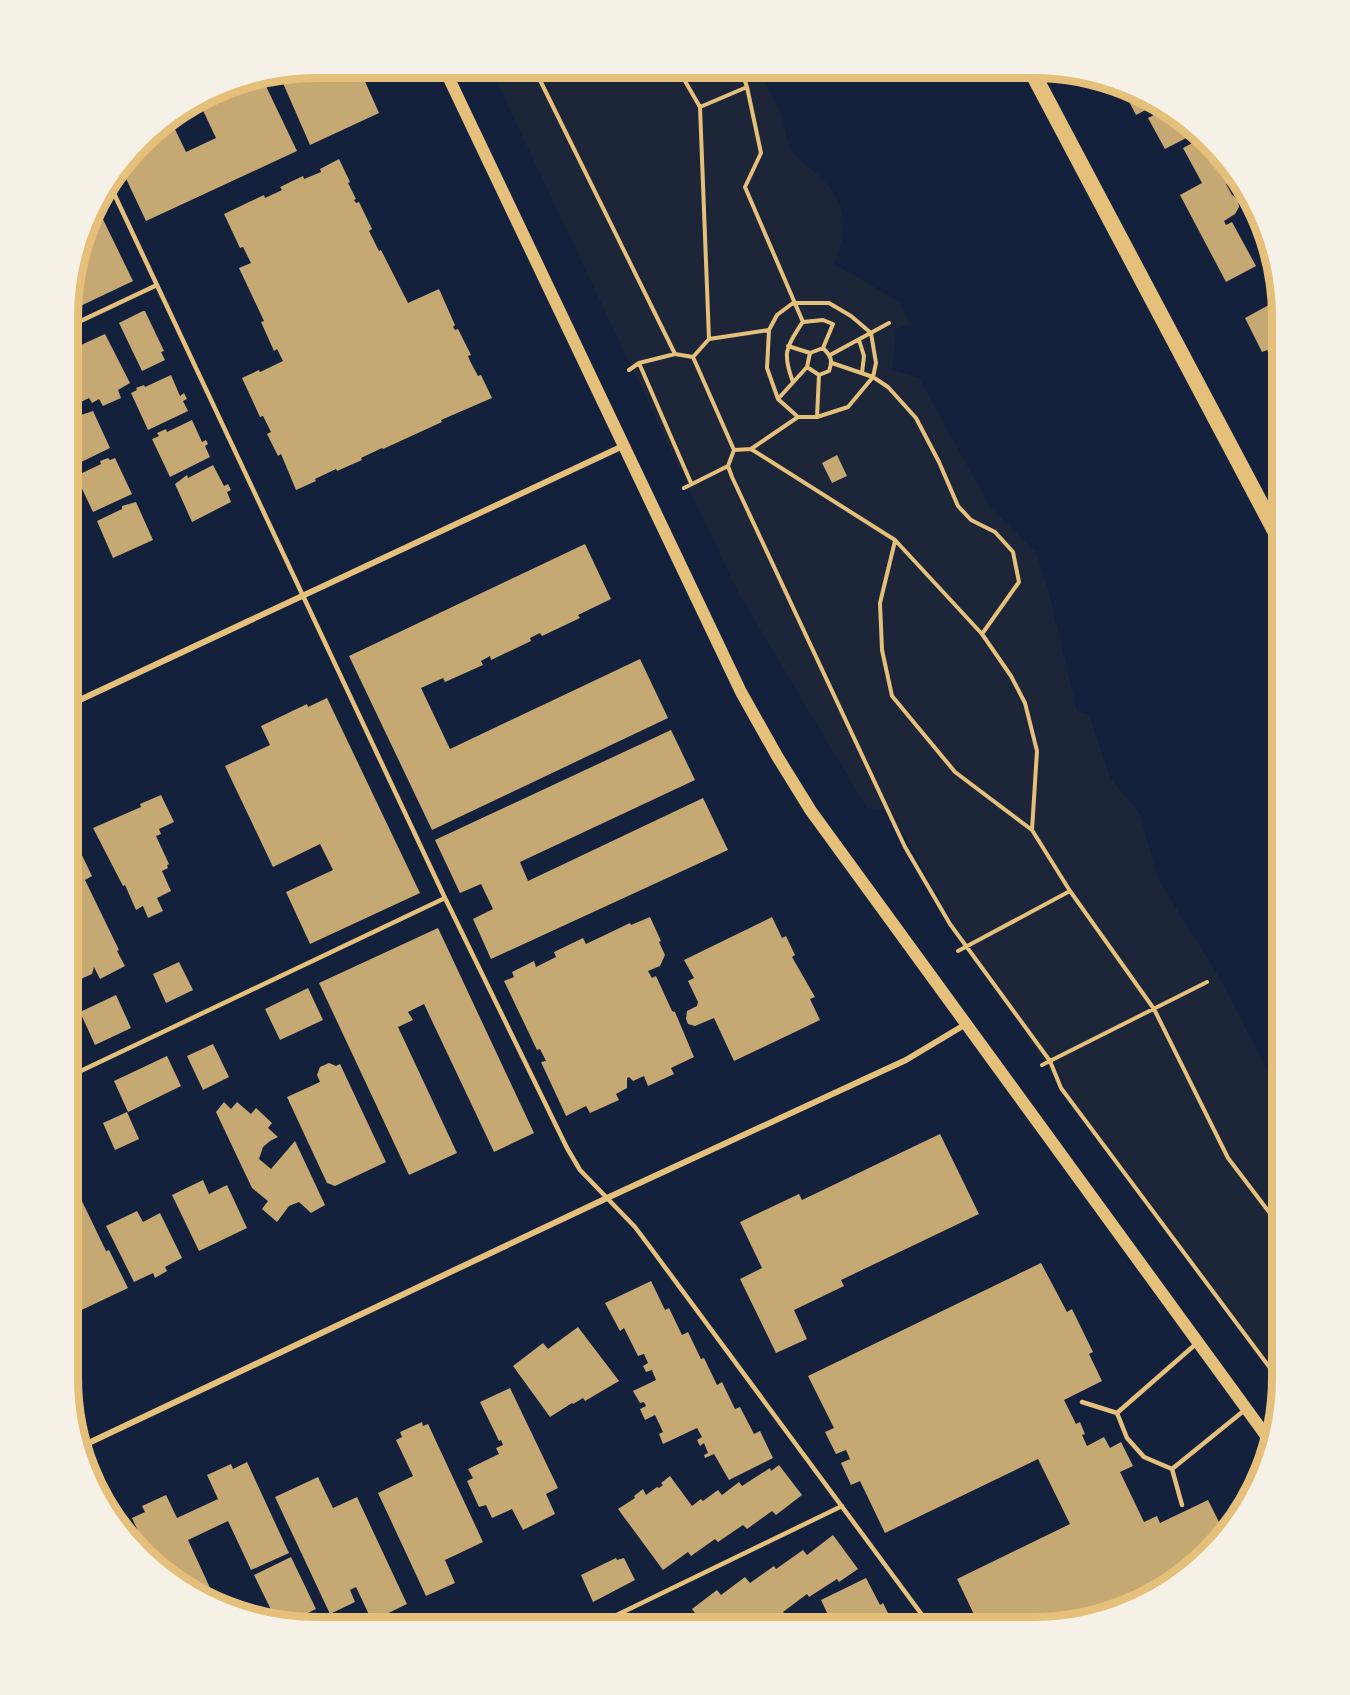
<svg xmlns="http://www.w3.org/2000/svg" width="1350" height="1695" viewBox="0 0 1350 1695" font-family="'Fira Sans Condensed',sans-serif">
  <rect width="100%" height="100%" fill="#14213d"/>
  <!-- green -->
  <path fill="#1d2539" d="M490,68L761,69C765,84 773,97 780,111C786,126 785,142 795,155C800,162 809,166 816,173C847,202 850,226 834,264L900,302L910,324L896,329L892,370L919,378L990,507L1036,552L1048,589L1077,711L1089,715L1110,778L1140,814L1158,879L1222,982L1282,1099V1389L1167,1225L1061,1088L1026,1035L1011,1007L953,923L890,810L867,808L739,594Z"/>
  <!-- building -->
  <path fill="#c6a872" d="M317,68H359L379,113L310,145L279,74Z
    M271,75L263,80L297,151L146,221L121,168L153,129L170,119L186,152L216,138L199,102L236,81Z
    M1124,92L1157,104L1136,115Z
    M1167,108L1172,110L1194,134L1165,149L1148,118Z
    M1200,139L1237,179L1226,184L1232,195L1238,199L1239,207L1235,214L1224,221L1226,225L1232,222L1256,266L1226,282L1180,195L1202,183L1183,148Z
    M339,159L350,182L348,183L356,199L354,200L356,203L359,202L372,229L369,231L379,251L381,250L408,303L439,289L455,325L453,327L455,330L458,329L471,355L468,356L470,361L478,376L481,375L492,398L441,420L442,422L383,449L382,448L361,458L362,460L337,471L336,469L315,479L316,481L296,490L281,454L278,456L267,434L271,432L263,416L260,417L242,378L259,370L260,372L283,361L277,349L274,351L261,322L264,321L239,268L251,263L243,247L240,248L224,214L264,195L265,198L282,190L280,187L303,176L304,179L321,172L320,169Z
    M96,205L133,281L70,311V284Z
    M1257,212L1267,234L1265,235L1253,214Z
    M1280,299L1282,316V375L1281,376L1267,350L1262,352L1245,318Z
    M143,311H145L164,351L161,352L165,360L142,371L119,323Z
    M105,334L130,383L118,390L121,398L103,406L99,399L92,403L89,398L69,408L70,350Z
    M171,375L180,396L184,393L187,399L183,401L188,411L148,430L131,393L137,390L136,388L144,385L145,387Z
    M93,411L110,448L71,467L69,424L80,419L78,416Z
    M192,420L202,442L206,440L208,444L205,446L210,457L170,477L152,439L159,436L157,433L166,429L167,432Z
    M837,455L847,476L832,483L822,463Z
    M108,458L110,460L115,458L132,494L93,512L76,476L101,464L100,461Z
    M213,465L224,486L228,484L231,490L227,492L231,502L192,522L175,484L187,475L188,478Z
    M136,502L153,540L113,558L97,521L122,509V506Z
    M585,544L611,599L578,615L580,618L542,636L540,633L530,638L531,641L491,660L490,656L481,661L483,665L445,682L443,678L421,688L450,749L640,659L668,718L432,830L349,656Z
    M327,698L420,893L310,944L286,892L333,870L320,844L273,867L225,766L270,745L261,726L307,704L308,707Z
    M671,730L695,780L520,862L528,881L703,798L728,850L491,959L473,919L493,909L481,884L460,893L435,840Z
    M161,795L174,822L159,829L161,834L156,836L169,864L167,865L168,868L162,871L171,891L157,898L163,911L148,918L143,906L136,910L125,885L123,886L93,828L141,807L140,804Z
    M77,845L92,876L85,880L119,950L117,951L125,966L100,979L94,967L92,974L81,979L75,976L72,978L68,970L69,849Z
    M650,917L661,941L659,942L665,955L660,966L648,971L652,978L656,976L672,1011L675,1012L694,1057L671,1068L674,1074L648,1086L644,1076L633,1081L629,1077L627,1078V1088L616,1094L619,1100L590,1113L586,1106L566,1116L541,1062L546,1061L540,1049L537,1050L504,981L514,977L512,972L534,961L536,967L556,957L554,952L583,938L586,944L630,923L631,925Z
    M772,917L782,938L786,936L795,955L792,957L815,997L810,999L820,1020L734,1061L714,1018L695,1026L688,1024L686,1019L687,1011L697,1006L698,1002L688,981L694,978L684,960Z
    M438,928L534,1133L494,1152L424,1004L408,1012L413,1020L398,1027L457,1153L409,1175L319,983Z
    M179,962L193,990L166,1003L153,974Z
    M308,988L323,1020L280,1040L265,1009Z
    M116,995L131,1028L95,1045L80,1012Z
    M68,1032L74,1045L68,1048Z
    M213,1044L229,1077L203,1090L187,1056Z
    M167,1056L181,1086L128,1112L114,1081Z
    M329,1063L336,1066L340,1064L386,1162L335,1186L327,1183L287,1097L320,1082L317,1075L320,1067Z
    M224,1102L231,1109L237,1102L251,1114L256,1108L272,1123L268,1128L278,1137L270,1141L263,1147L259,1159L271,1169L295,1141L325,1205L311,1213L299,1202L289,1206L277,1222L262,1209L268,1201L252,1188L216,1112Z
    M127,1112L139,1139L115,1150L103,1123Z
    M940,1134L979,1214L841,1280L844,1286L794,1310L807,1339L776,1353L740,1279L762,1268L740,1222L799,1194L802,1200Z
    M203,1180L209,1194L227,1185L247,1228L199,1251L172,1195Z
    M80,1197L106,1251L109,1250L128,1288L71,1315L68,1309V1203Z
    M137,1211L143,1222L160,1213L182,1258L165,1267L167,1271L155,1278L153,1273L134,1282L106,1226Z
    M1041,1263L1067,1312L1072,1309L1093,1352L1089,1354L1102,1381L1064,1400L1076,1424L1080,1422L1085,1434L1082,1435L1087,1446L1104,1437L1110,1448L1121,1442L1133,1466L1120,1472L1144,1522L1157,1516L1160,1523L1208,1500L1221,1526L1227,1524L1228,1528L1158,1594L1049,1627H980L957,1579L1070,1524L1038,1459L885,1533L860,1481L851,1485L841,1463L850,1459L846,1450L836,1454L825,1432L834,1428L808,1376Z
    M651,1281L665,1310L669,1308L682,1335L688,1332L701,1359L704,1358L717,1385L722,1382L735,1409L740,1407L754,1434L760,1431L773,1458L729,1480L714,1454L705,1458L704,1455L708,1453L704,1443L700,1446L697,1440L702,1437L697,1428L663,1444L659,1434L663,1432L655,1415L645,1420L640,1409L646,1406L644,1402L640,1403L633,1391L656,1380L652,1370L646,1372L643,1366L648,1363L644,1354L638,1356L624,1328L620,1331L605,1303Z
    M578,1327L619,1381L585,1401L583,1398L573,1404L572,1403L550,1417L513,1366L543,1343L548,1349Z
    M510,1388L558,1488L546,1494L555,1514L523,1530L512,1509L492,1518L486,1505L479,1507L467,1481L473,1478L468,1469L499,1454L496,1448L503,1445L501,1440L499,1441L480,1402Z
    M422,1422L423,1426L428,1424L483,1542L445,1560L455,1583L426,1596L378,1493L413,1476L396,1440L402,1437L400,1432Z
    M247,1462L289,1553L251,1570L228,1521L188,1540L211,1590L198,1595L179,1586L148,1553L132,1518L145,1512L142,1506L166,1495L177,1518L218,1499L207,1475L231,1464L233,1469Z
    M779,1465L802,1495L776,1515L772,1511L747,1529L743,1525L718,1542L715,1539L691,1556L688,1552L663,1570L618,1509L635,1498L634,1496L643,1489L646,1495L657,1487L659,1488L663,1485L661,1483L670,1476L692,1506L701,1499L703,1501L718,1490L722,1495L739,1482L742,1486L770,1468L771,1471Z
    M318,1477L333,1508L357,1497L407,1604L372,1621L356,1587L350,1590L355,1602L330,1614L275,1497Z
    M833,1535L858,1569L839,1582L837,1579L809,1597L807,1594L783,1612L785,1614L777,1620L782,1627H705L692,1609L717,1590L721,1595L745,1577L750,1583L774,1566L776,1569L803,1550L807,1555Z
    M291,1557L316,1609L285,1624L277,1622L254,1575Z
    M616,1558L617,1560L624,1558L635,1580L593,1602L581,1575Z
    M866,1578L880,1605L883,1603L895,1627H837L832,1615L829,1617L821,1600Z
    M213,1594L218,1605L204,1598Z
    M318,1614L324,1627L293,1626Z"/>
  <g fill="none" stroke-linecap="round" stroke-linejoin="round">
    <!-- path -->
    <path stroke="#e5c07b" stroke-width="4" d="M534,68L675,354L693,357L734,450L728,466L732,477L905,847L950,924L1050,1061L1061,1088L1282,1384
      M678,69L700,107L709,339L693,357
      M741,69L747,87
      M700,107L747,87L761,153L745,187L803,322L823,320L833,324L823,348
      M793,303H829L851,316L871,333L876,363L873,377L848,407L817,417H798L778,399L767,368L769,330L777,315Z
      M709,339L769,330
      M859,340L864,356L862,373
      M788,346L810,353
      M830,355L889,323
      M639,363L691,483
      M832,363L873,377L888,387L916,418L939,462L958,506L971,520L995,532L1013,552L1019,582L982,634
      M629,370L639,363L675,354
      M793,382C782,353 786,348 802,323
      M778,399L807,367L810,353L823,348C831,356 833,360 829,371L819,375L807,367
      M817,417L819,375
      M751,449L798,417
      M734,450L751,449L895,540L982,634L1011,676L1025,703L1037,751L1032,830L1070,891L1154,1009L1228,1158L1282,1229
      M684,488L728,466
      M895,541L880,603L882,650L892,696L955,772L1032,830
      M958,951L1070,891
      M1042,1065L1207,982"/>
    <!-- service -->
    <path stroke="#e5c07b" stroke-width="4.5" d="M109,183L445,898L567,1148L580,1170L635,1227L653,1251L931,1627
      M70,326L157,285
      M68,1077L445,898
      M1197,1343L1117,1413L1127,1438L1144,1457L1172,1469L1246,1409
      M1082,1402L1117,1413
      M1172,1469L1182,1505
      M592,1627L842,1506"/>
    <!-- minor -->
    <path stroke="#e5c07b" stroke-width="6" d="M69,705L623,446
      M78,1448L607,1198L906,1060L966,1024"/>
    <!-- secondary -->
    <path stroke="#e5c07b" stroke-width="12" d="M444,68L741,692L777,756L811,811L1272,1444"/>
    <!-- trunk -->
    <path stroke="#e5c07b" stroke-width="16" d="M1031,70L1282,544"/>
  </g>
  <!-- crop -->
  <path d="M0 0H1350V1695H0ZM317 78H1033A239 239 0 0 1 1272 317V1378A239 239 0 0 1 1033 1617H317A239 239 0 0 1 78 1378V317A239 239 0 0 1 317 78Z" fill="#f6f1e7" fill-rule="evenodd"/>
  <path fill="none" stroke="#e5c07b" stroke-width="8" d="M317 78H1033A239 239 0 0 1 1272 317V1378A239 239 0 0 1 1033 1617H317A239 239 0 0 1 78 1378V317A239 239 0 0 1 317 78Z"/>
</svg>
